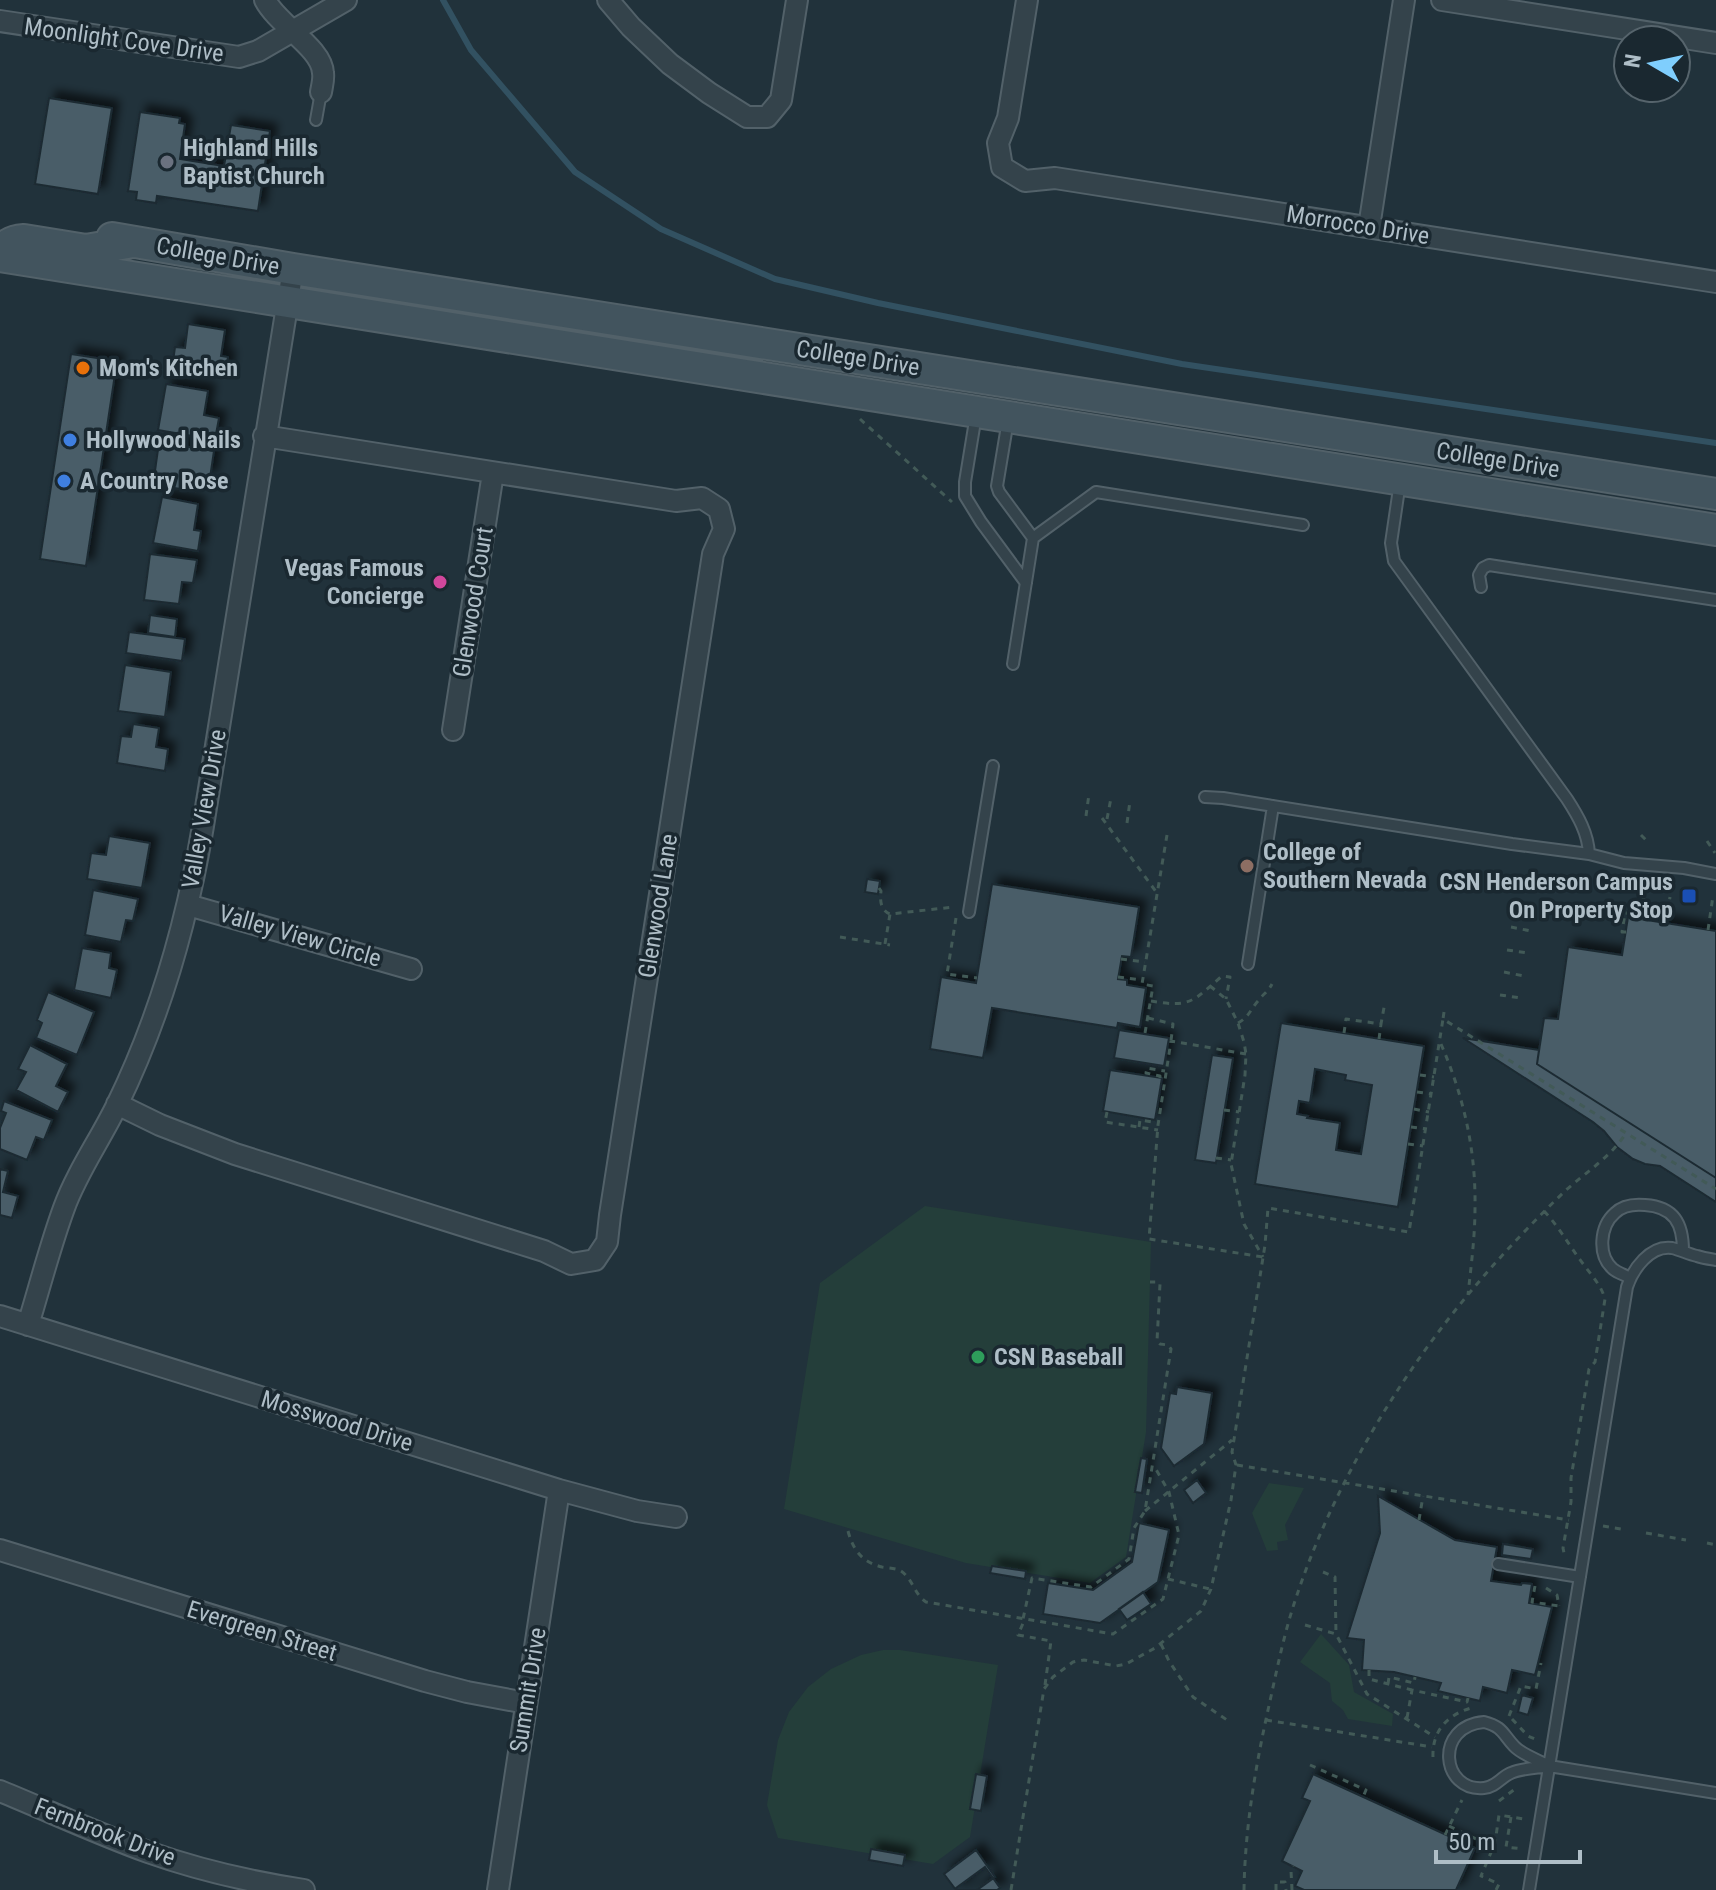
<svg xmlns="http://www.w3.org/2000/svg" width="1716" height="1890" viewBox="0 0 1716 1890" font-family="'Roboto Condensed',sans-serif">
  <defs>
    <filter id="shadow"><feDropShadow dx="7" dy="-7" stdDeviation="4" flood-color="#0009"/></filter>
  </defs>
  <rect width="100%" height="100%" fill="#21323b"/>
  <!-- green -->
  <path fill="#243e3a" d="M925,1206L1151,1242L1146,1432L1126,1557L1090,1583L966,1563L784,1509L820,1283Z
    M1269,1483L1304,1488L1285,1525L1288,1540L1277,1542L1278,1550L1267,1551L1252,1513Z
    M1321,1634L1349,1665L1354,1692L1393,1714L1392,1726L1348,1719L1343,1710L1332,1701L1330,1683L1300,1662Z
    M883,1650H900L998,1665L970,1837L933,1864L778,1838L767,1805L778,1740L789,1712L808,1687L831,1669L861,1655Z"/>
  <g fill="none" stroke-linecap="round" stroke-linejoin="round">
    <!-- stream -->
    <path stroke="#325161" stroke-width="6" d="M443,0L471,50L575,172L661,229L775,279L878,303L1182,364L1716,443"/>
  </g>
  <!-- building -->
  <path fill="#485d67" stroke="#1c2a32" stroke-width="2" fill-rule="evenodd" filter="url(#shadow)" d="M49,98L112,108L98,194L35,184Z
    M140,112L180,118L179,123L185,124L180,159L224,166L231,125L270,131L258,211L157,196L156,203L136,200L137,192L128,191Z
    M188,324L225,330L221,356L228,357L225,376L172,368L175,347L185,348Z
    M71,354L117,361L86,566L40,559Z
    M166,384L208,391L204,415L219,418L215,440L158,430Z
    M159,442L214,451L210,478L197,476L195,491L153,485Z
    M162,497L198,504L194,530L201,531L198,551L153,543Z
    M150,554L197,560L193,583L182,582L179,604L144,600Z
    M150,615L177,619L175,637L148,633Z
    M129,632L185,639L182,661L126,653Z
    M125,665L171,672L165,717L118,711Z
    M133,724L159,728L156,747L168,749L165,771L117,763L121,736L131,737Z
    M109,836L150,843L142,888L87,879L91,853L106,855Z
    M867,879L880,881L878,894L865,892Z
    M992,884L1139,907L1131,957L1122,956L1118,979L1127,980V985L1146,988L1140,1027L1118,1023L1117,1028L992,1008L983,1058L930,1049L941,977L976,983Z
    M93,890L138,899L133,921L126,920L121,942L85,935Z
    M1628,917L1716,931V1178L1537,1064L1544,1018L1558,1019L1568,947L1622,955Z
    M82,948L111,953L109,968L117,970L111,998L74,990Z
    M48,992L94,1012L77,1055L36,1038L42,1023L37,1020Z
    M1281,1023L1424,1046L1398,1207L1255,1184ZM1315,1069L1346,1075L1345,1080L1372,1085L1361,1154L1336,1150L1340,1123L1307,1118L1308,1116L1297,1114L1299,1101L1310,1103Z
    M1119,1030L1169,1038L1164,1066L1114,1058Z
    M1463,1038L1539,1050L1537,1064L1716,1178V1202L1660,1166L1645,1164L1633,1159L1617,1147L1604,1131L1593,1122Z
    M30,1045L67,1064L56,1086L68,1092L58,1112L16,1090L26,1072L18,1069Z
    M1212,1055L1233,1058L1216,1163L1195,1160Z
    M1110,1070L1162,1078L1155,1120L1103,1111Z
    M4,1101L52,1120L44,1140L36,1137L27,1160L0,1149V1128L6,1113L1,1111Z
    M0,1169L8,1171L3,1192L18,1196L12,1218L0,1215Z
    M1177,1387L1212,1393L1204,1444L1174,1466L1161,1448L1170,1393L1176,1394Z
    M1141,1458L1147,1459L1142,1493L1135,1492Z
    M1197,1480L1206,1493L1193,1503L1184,1490Z
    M1378,1496L1455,1540L1497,1547L1491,1581L1521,1585L1522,1583L1532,1584L1529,1603L1552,1607L1535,1675L1512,1670L1507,1693L1483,1687L1480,1701L1438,1691L1441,1683L1394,1672L1362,1670L1364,1640L1347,1638L1380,1533Z
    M1139,1523L1169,1530L1158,1582L1100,1623L1043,1614L1048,1583L1093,1590L1132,1562Z
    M1503,1544L1533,1549L1531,1559L1502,1555Z
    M992,1566L1026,1571L1025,1579L990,1573Z
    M1143,1592L1151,1604L1127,1620L1119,1609Z
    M1522,1695L1533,1698L1528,1715L1518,1712Z
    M976,1774L987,1776L981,1811L970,1809Z
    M1313,1774L1475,1848L1456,1890H1304L1295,1886L1302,1871L1282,1861L1310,1801L1302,1798Z
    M871,1849L905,1855L903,1866L869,1860Z
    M976,1850L995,1877L977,1890H956L944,1874Z
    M985,1867L993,1878L977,1890H957L956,1888Z
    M993,1878L1000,1888L997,1890H977Z"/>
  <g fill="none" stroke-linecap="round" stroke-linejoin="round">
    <defs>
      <path id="service" d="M316,120L321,92
        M976,415L965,482V496L981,522L1026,583
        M1008,420L997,486L999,492L1033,538L1013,664
        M1400,482L1391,543L1394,561L1567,799C1578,816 1588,833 1589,854
        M1033,538L1096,492L1303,525
        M1481,587L1479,575L1483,568L1489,565L1716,600
        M1205,797L1223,798L1512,844L1589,854L1624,863L1684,868L1716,874
        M969,912L993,766
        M1248,964L1273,806
        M1630,1278C1625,1275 1618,1273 1613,1269C1597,1255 1600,1226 1615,1213C1623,1205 1634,1204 1645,1205C1674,1207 1683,1223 1683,1251
        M1498,1564L1580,1577
        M1484,1722C1503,1727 1502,1733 1514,1746C1522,1755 1539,1760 1549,1766C1538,1768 1522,1768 1511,1773C1501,1777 1496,1787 1484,1788C1441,1792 1434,1726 1484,1722Z
        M1549,1766L1716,1793
        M1529,1890L1627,1287C1633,1269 1650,1245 1672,1248C1681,1250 1688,1254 1697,1256C1703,1258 1710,1259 1716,1260"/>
      <path id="minor" d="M265,0C278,25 322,48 323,73C324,79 322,86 321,92
        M608,0L631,27L670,64L709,93L747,117H767L781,100L797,0
        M1027,0L1008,118L998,143L1002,167L1025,181L1055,178L1716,282
        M1442,0L1716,43
        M0,21L239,57L258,51L346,0
        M1369,227L1404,0
        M453,730L493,473
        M188,905L411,969
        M117,1104L160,1125L235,1154L544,1251L571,1264L595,1260L607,1242L610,1215L713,554L724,529L719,509L702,498L676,501L264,436
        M0,1316L559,1490L637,1511L676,1517
        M28,1325C40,1286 50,1246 64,1208C77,1172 100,1140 117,1105C160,1017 187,922 203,826L293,269
        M0,1550L425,1681L467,1692L526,1703
        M0,1791C49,1811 98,1834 148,1852C199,1870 251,1882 304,1890
        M498,1890L559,1490"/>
      <path id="secondary" d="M112,238L293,269L1716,494
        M133,242L86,250L24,240C11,241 6,244 0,256L1716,530"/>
    </defs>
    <!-- service casing -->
    <use href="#service" stroke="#526169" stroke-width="14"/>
    <!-- minor casing -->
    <use href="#minor" stroke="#526169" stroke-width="24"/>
    <!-- secondary casing -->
    <use href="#secondary" stroke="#526169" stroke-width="34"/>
    <!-- path -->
    <path stroke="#425a57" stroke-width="3" stroke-dasharray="6 6" stroke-linecap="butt" d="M860,419L952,502
      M1086,816L1089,794
      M1102,818L1157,893
      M1107,819L1111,798
      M1127,823L1130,801
      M1641,835L1649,843
      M1707,841L1715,853
      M879,888L881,891C880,900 880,910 890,914L954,907
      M1514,905L1535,908
      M1641,915L1645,890
      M956,918L947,974L977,978
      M1641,919L1669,903L1670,897
      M1511,927L1531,931
      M1708,930L1713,896
      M1626,932H1622L1625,913L1641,915
      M840,937L890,945
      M885,944L890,914
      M1507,950L1528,953
      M1121,959L1145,962
      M1504,972L1524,976
      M1118,977L1142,980
      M1210,986L1226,999L1238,1023L1244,1042L1246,1054L1245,1075L1231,1164L1244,1224L1263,1257
      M1500,995L1521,998
      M1151,1001C1191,1008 1193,1001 1222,976L1230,977L1226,999
      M1444,1012L1443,1019L1716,1189
      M1148,1018L1173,1024L1171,1041
      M1238,1023C1249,1017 1250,1010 1258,1001C1263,994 1268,992 1272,984
      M1145,1033L1153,986L1142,984L1168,829
      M1344,1033L1346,1019L1381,1024L1385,1002
      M1379,1039L1381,1024
      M1441,1044C1464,1097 1476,1151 1475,1208C1475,1237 1471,1266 1468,1295
      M1246,1054L1171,1041L1158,1125L1149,1239L1263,1257
      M1420,1075L1434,1077
      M1160,1078V1076L1146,1073L1147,1068L1165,1071
      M1417,1092L1431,1094
      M1414,1109L1429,1112
      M1224,1110L1239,1112
      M1107,1112L1105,1122L1158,1130
      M1139,1127L1140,1120L1153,1122L1154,1119
      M1411,1127L1426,1129
      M1408,1144L1423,1146
      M1216,1158L1231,1160
      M1544,1211C1560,1228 1570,1247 1584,1265C1592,1276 1601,1285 1605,1299L1595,1362L1589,1369L1571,1478V1502L1563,1548L1565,1558
      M1237,1465L1569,1520
      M1145,1511L1232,1440
      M1419,1520L1423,1496
      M1603,1526L1626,1530
      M848,1531C853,1550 862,1562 882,1567C888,1568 896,1568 901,1571C913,1579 914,1594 926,1602L1113,1634L1163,1599L1179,1535L1169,1492L1154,1466
      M1646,1533L1686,1540
      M1707,1543L1716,1545
      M1323,1572L1335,1577L1336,1634
      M1168,1579L1210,1589
      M1535,1586L1532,1602L1559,1606
      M1546,1588L1557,1595L1559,1606
      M1305,1625L1336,1634L1367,1694L1435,1737
      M1161,1644L1169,1661L1193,1697L1227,1720
      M1369,1670V1679L1412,1690
      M1388,1684L1389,1677L1414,1683L1415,1677
      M1045,1685L1051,1641L1018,1635L1024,1621L1023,1619L1032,1578L1091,1587L1129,1559L1134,1528L1145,1511L1171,1349L1168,1345L1160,1344L1157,1341L1160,1284L1158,1282H1150
      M1509,1716L1521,1686L1536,1689L1541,1663
      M1407,1718L1412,1690L1467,1702L1468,1698
      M1512,1719L1528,1736L1535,1739L1538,1736
      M1266,1720L1432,1747
      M1433,1757C1432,1731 1447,1715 1471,1708
      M1310,1765L1366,1790L1363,1797
      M1499,1801L1515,1789
      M1511,1817L1506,1847L1523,1849
      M1449,1826L1493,1847
      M1445,1835L1462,1800
      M1011,1890L1044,1689L1053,1677L1073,1662L1084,1660L1116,1666L1126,1664L1155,1648L1201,1611L1211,1589L1231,1500L1236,1465L1232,1452L1265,1245L1268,1208L1409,1232L1443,1019
      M1244,1890C1245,1829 1255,1769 1268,1710C1276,1674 1283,1638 1294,1604C1331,1489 1399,1375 1477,1284C1505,1251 1534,1221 1565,1191C1586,1172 1611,1157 1626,1133
      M1276,1890V1882H1285L1286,1890
      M1292,1890L1291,1871L1293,1866
      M1496,1890L1499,1884L1481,1876L1495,1843L1499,1815L1524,1819L1525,1817"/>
    <!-- service -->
    <use href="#service" stroke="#34434b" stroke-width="10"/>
    <!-- minor -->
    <use href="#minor" stroke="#34434b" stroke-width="20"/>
    <!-- secondary -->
    <use href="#secondary" stroke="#42545e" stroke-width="30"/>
  </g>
  <!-- markers -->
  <circle fill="#6b7280" stroke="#1a2830" stroke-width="3" cx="167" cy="162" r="8"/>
  <circle fill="#e8710a" stroke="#1a2830" stroke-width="3" cx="83" cy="368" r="8"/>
  <g fill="#3f7fe0" stroke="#1a2830" stroke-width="3">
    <circle cx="70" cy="440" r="8"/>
    <circle cx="64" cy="481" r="8"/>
  </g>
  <circle fill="#d1479c" stroke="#1a2830" stroke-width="3" cx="440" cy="582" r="8"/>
  <circle fill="#8d6e63" stroke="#1a2830" stroke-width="3" cx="1247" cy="866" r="8"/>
  <rect fill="#1a4fb4" stroke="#1a2830" stroke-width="3" x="1681" y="888" width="16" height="16" rx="4"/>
  <circle fill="#2e9e5b" stroke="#1a2830" stroke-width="3" cx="978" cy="1357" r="8"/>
  <g text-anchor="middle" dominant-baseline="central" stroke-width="7" stroke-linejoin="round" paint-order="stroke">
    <!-- street labels -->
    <g font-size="24" fill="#afbec7" stroke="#1a2830">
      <text transform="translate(124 40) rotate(8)">Moonlight Cove Drive</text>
      <text transform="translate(1358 225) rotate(9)">Morrocco Drive</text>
      <text transform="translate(218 256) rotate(10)">College Drive</text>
      <text transform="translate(858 358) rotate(9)">College Drive</text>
      <text transform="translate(1498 460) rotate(9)">College Drive</text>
      <text transform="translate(473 602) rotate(-81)">Glenwood Court</text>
      <text transform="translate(204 809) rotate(-80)">Valley View Drive</text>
      <text transform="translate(658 906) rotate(-81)">Glenwood Lane</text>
      <text transform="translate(300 936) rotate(16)">Valley View Circle</text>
      <text transform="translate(337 1421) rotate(17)">Mosswood Drive</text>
      <text transform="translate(262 1631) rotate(17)">Evergreen Street</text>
      <text transform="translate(528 1690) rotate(-81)">Summit Drive</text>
      <text transform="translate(105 1832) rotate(21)">Fernbrook Drive</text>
    </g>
    <!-- poi labels -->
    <g font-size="24" font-weight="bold" fill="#afbec7" stroke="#1a2830" text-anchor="start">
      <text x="183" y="148">Highland Hills<tspan x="183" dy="28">Baptist Church</tspan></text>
      <text x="99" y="368">Mom's Kitchen</text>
      <text x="86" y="440">Hollywood Nails</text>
      <text x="80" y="481">A Country Rose</text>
      <text x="424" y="568" text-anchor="end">Vegas Famous<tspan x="424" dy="28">Concierge</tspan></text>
      <text x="1263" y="852">College of<tspan x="1263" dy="28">Southern Nevada</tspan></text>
      <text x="1673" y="882" text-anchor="end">CSN Henderson Campus<tspan x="1673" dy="28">On Property Stop</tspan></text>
      <text x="994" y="1357">CSN Baseball</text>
    </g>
  </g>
  <!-- north arrow -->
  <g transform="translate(1652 64) rotate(279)"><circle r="38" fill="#1a2830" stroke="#56646c" stroke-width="2"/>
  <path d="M0-6L14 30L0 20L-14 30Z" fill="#7fcefd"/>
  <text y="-12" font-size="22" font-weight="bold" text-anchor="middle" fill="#afbec7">N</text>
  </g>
  <!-- scale -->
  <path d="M1436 1850v12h144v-12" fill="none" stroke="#afbec7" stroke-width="4"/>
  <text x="1448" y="1850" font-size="24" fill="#afbec7" stroke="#1a2830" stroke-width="6" paint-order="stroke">50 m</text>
</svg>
